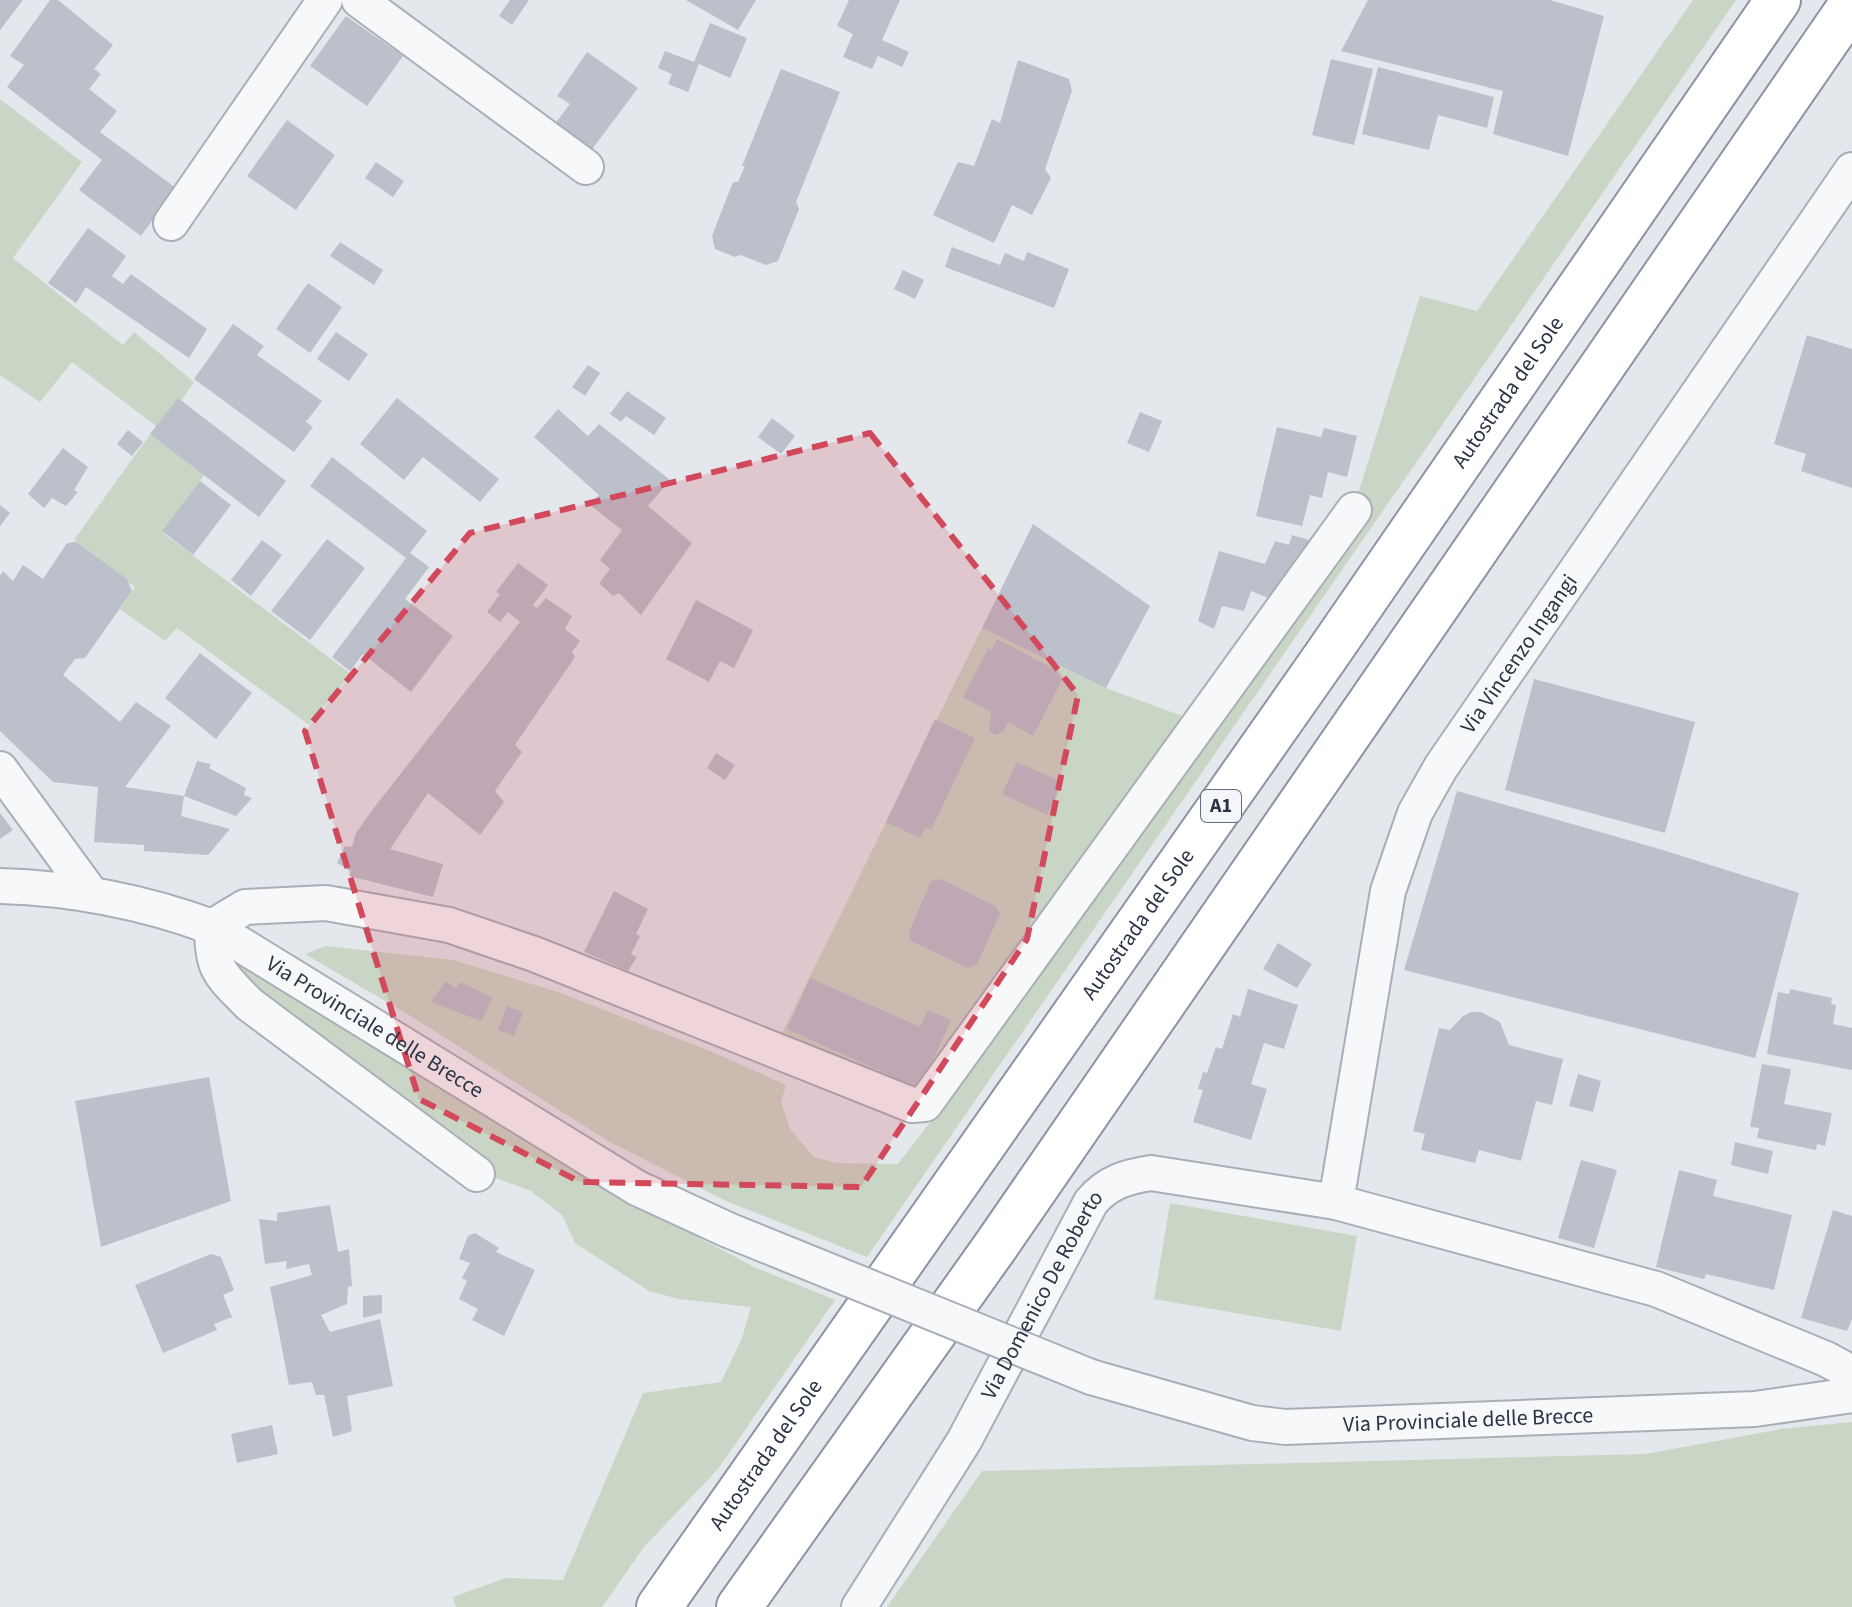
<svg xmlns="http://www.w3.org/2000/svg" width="1852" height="1607" viewBox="0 0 1852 1607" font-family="'Source Sans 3',sans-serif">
  <rect width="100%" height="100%" fill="#e4e7ec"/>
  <!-- green -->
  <path fill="#c9d6c5" d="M1693,0H1736L867,1257L726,1201L608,1141L409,1015L305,954L326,946L453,960L558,992L715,1053L786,1085L781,1102L790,1129L814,1157L837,1163L898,1164L1023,1001L1370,503L1357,497L1420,296L1477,311Z
    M0,99L82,162L13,258L123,345L134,332L194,382L180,402L230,439L163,533L351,674L309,725L177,628L165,641L120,609L135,587L74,540L156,426L72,362L40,402L0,375Z
    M982,628L1106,688L1193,720L926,1093L780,1037Z
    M239,965L326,1010L662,1218L754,1267L835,1300L718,1469L644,1547L602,1607H456L453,1597L506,1578L563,1580L643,1393L721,1382L742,1338L751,1307L679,1299L649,1291L575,1243L562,1215L531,1191L488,1175L242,986Z
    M1170,1203L1357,1236L1341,1331L1154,1299Z
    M1852,1422V1607H887L982,1471L1646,1454L1781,1429Z"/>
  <!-- building -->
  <path fill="#bbc0ca" d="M0,0H23L0,30Z
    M50,0H58L113,45L94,69L101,74L89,89L117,111L100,132L176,188L141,236L79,190L102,160L7,87L24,65L10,56Z
    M510,0H529L512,25L499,16Z
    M686,0H756L738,30Z
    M849,0H900L882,40L909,52L902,67L878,56L872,69L843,57L853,34L837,26Z
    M1368,0H1550L1604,16L1568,156L1493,134L1503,91L1341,51Z
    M346,16L403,56L367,106L310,66Z
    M710,23L747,38L730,78L699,64L688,92L668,84L672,74L658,68L665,51L694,62Z
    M587,52L638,88L590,152L554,125L570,104L557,96Z
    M1331,59L1373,69L1354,145L1312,135Z
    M1018,60L1069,79L1072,91L1045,169L1051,178L1032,215L1012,205L994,243L933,215L958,162L974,166L992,119L1000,123Z
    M1378,67L1494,97L1487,128L1438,115L1429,150L1362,134Z
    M781,69L840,92L796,202L799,209L778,261L766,265L741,255L735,257L715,249L712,236L733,182H738L745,166H742Z
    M287,120L335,155L296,210L247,176Z
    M376,162L404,181L393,197L365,178Z
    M88,228L126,256L112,276L123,284L131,274L207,329L189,358L86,287L76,303L48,283Z
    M340,242L383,270L374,285L330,256Z
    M952,247L1000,265L1005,253L1024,261L1027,252L1069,269L1054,308L945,267Z
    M903,270L924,280L915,299L894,289Z
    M308,283L342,307L310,353L276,329Z
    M233,324L264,346L257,355L322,401L306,422L313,427L294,452L194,379Z
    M336,332L368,354L349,381L317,359Z
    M1807,335L1852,349V488L1801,471L1806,454L1774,444Z
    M588,365L600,373L585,396L572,387Z
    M627,391L666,418L654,435L626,416L621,422L610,414Z
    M178,398L286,481L259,517L150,434Z
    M397,398L499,479L480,502L423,457L404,480L360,444Z
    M558,409L588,436L599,424L670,480L648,506L692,543L641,615L619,593L613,596L599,583L610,569L600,560L622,530L590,505L599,495L534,437Z
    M1140,412L1162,421L1149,452L1127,443Z
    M772,418L795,436L781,454L758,437Z
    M1277,427L1321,437L1324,428L1357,436L1347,477L1328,472L1322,498L1310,495L1302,526L1256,516Z
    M128,430L143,442L132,456L117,444Z
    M63,448L88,467L74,490L78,492L66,506L52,498L44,508L28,494Z
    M332,457L427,531L410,553L429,567L405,599L453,636L411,692L363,654L350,671L332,657L406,558L310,486Z
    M200,481L231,505L193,555L162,531Z
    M0,505L10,513L0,526Z
    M1033,524L1150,606L1106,688L982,628Z
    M1292,535L1309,540L1285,594L1271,599L1251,591L1244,611L1222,606L1214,629L1198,621L1219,551L1265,564L1275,541L1289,545Z
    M327,539L365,568L310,640L271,611Z
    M262,540L282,555L251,596L231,580Z
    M76,542L127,579L132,591L85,658L75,659L63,675L120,722L136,702L171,726L125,787L184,796L181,816L230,829L208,855L144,851V845L94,842L98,787L53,782L0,731V576L3,571L13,581L23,565L43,579L67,543Z
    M518,563L548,585L533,605L537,608L546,598L572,616L565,629L580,641L572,652L575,657L515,745L522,752L495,791L504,802L480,835L428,793L390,849L443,864L433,897L349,876L351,871L337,863L345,846L352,847L356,833L376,805L520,622L508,612L500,622L487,612L500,594L496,592Z
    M696,600L753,630L734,668L720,661L709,682L666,659Z
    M997,639L1056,670L1062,680L1033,736L1008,722L1004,731L997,735L992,733L989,729L991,712L963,697L988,648L992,650Z
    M200,653L252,693L216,739L165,698Z
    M1534,679L1695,722L1665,833L1505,790Z
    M935,719L975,738L931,830L925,827L920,838L886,822Z
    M716,753L735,765L725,780L707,768Z
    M197,761L211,764L209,768L246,788L244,795L252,798L236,816L184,796Z
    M1017,762L1062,782L1047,815L1002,794Z
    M1457,791L1663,850L1799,893L1755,1058L1404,970Z
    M0,813L13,830L0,839Z
    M941,879L996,907L1000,914L977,964L968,968L911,941L909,932L931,881Z
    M614,891L648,909L636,934L640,936L631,954L637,957L628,971L584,952Z
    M1278,943L1312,964L1297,988L1263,969Z
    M810,978L920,1027L928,1010L951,1020L920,1089L787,1029Z
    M446,981L456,988L461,982L493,998L481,1021L431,1002Z
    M1248,989L1298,1005L1284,1049L1264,1043L1251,1084L1267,1089L1251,1140L1193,1122L1203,1090L1198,1089L1203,1072L1207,1073L1216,1047L1222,1049L1233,1014L1240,1017Z
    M1790,989L1832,998L1831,1004L1836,1005L1833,1024L1852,1028V1070L1767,1054L1778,992L1789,994Z
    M507,1006L523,1012L514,1036L498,1030Z
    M1471,1012H1481L1500,1022L1509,1045L1563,1059L1552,1105L1536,1101L1521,1161L1479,1150L1475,1163L1421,1150L1425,1134L1413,1131L1439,1028L1450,1030L1463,1016Z
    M1762,1064L1791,1069L1784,1104L1832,1113L1825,1146L1817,1144L1816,1150L1757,1138L1759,1128L1750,1127Z
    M1578,1074L1601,1081L1593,1112L1569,1106Z
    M209,1077L231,1201L101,1247L75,1101Z
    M1735,1142L1773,1151L1768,1174L1731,1165Z
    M1581,1160L1617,1170L1594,1248L1558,1238Z
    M1679,1170L1717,1180L1713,1196L1792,1215L1774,1290L1706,1274L1704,1279L1656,1267Z
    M330,1205L338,1252L349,1249L352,1286L348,1287L347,1304L321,1315L330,1332L380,1319L393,1386L347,1396L352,1431L333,1437L324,1395H316L312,1382L289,1385L270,1287L312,1275L309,1264L286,1269L287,1261L265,1264L259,1219L277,1221V1213Z
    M1833,1210L1852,1216V1319L1847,1331L1801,1318Z
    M475,1233L499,1248L496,1252L535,1270L504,1336L472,1320L478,1309L459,1299L467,1281L462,1278L470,1263L459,1259L468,1236Z
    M211,1254L221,1257L234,1290L223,1295L232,1317L214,1324L217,1330L163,1353L135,1285Z
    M382,1295V1313L363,1318V1296Z
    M272,1425L278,1454L237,1463L231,1434Z"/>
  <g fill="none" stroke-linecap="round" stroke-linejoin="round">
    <defs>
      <g id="minor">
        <path d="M359,0L586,167"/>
        <path d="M171,223L325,0"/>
        <path d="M0,769L92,895"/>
        <path id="s1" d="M0,886C73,888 144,902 212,927L637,1188L728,1230"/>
        <path d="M477,1174L249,1004C220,974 212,971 212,927L245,907L326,903L449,925L534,954L912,1105L925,1104L1354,510"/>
        <path id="s2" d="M1336,1202L1388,891L1415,813L1441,767L1852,170"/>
        <path id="s3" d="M1091,1377L1252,1423L1285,1427L1755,1409L1852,1395"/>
        <path id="s4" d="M859,1607L964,1441L1091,1202C1108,1182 1126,1177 1151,1173L1336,1202L1656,1289L1826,1359L1852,1373"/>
      </g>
      <g id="highway">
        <path id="s5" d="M659,1607L1326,656L1778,0"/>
        <path d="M739,1607L995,1247L1852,4"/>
      </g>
    </defs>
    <!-- minor casing -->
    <use href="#minor" stroke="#a9aeb7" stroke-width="38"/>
    <!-- highway casing -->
    <use href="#highway" stroke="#8b94a3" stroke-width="48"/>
    <!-- minor -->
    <use href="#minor" stroke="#f7f8fa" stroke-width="34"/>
    <!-- highway -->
    <use href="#highway" stroke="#fff" stroke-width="44"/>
    <defs>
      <path id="minor-bridge" d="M728,1230L1091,1377"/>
    </defs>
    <!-- minor-bridge casing -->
    <use href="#minor-bridge" stroke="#a9aeb7" stroke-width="38" stroke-linecap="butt"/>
    <!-- minor-bridge -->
    <use href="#minor-bridge" stroke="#f7f8fa" stroke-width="34"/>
  </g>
  <!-- marked area -->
  <path fill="#d1495b" fill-opacity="0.2" stroke="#d1495b" stroke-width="6" stroke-dasharray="16 10" stroke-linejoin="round" d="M870,433L1078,695L1027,939L861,1187L580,1182L419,1099L305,731L470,533Z"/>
  <g text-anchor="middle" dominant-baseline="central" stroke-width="7" stroke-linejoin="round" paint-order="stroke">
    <!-- shield labels -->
    <rect fill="#f4f6f9" stroke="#676e7b" stroke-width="2" x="1201" y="790" width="40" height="32" rx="6"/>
    <g font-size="20" font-weight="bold" fill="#2b3445">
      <text x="1221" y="806">A1</text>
    </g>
    <!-- street labels -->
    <g font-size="22" fill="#2b3445" stroke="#f4f6f9">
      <text stroke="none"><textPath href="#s5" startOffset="1482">Autostrada del Sole</textPath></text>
      <text stroke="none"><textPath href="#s2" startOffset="588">Via Vincenzo Ingangi</textPath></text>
      <text stroke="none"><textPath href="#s5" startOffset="834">Autostrada del Sole</textPath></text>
      <text stroke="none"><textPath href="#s1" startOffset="408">Via Provinciale delle Brecce</textPath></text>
      <text stroke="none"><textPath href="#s4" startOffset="362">Via Domenico De Roberto</textPath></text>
      <text stroke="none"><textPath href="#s3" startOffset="384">Via Provinciale delle Brecce</textPath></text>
      <text stroke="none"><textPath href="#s5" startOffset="186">Autostrada del Sole</textPath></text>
    </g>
  </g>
</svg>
